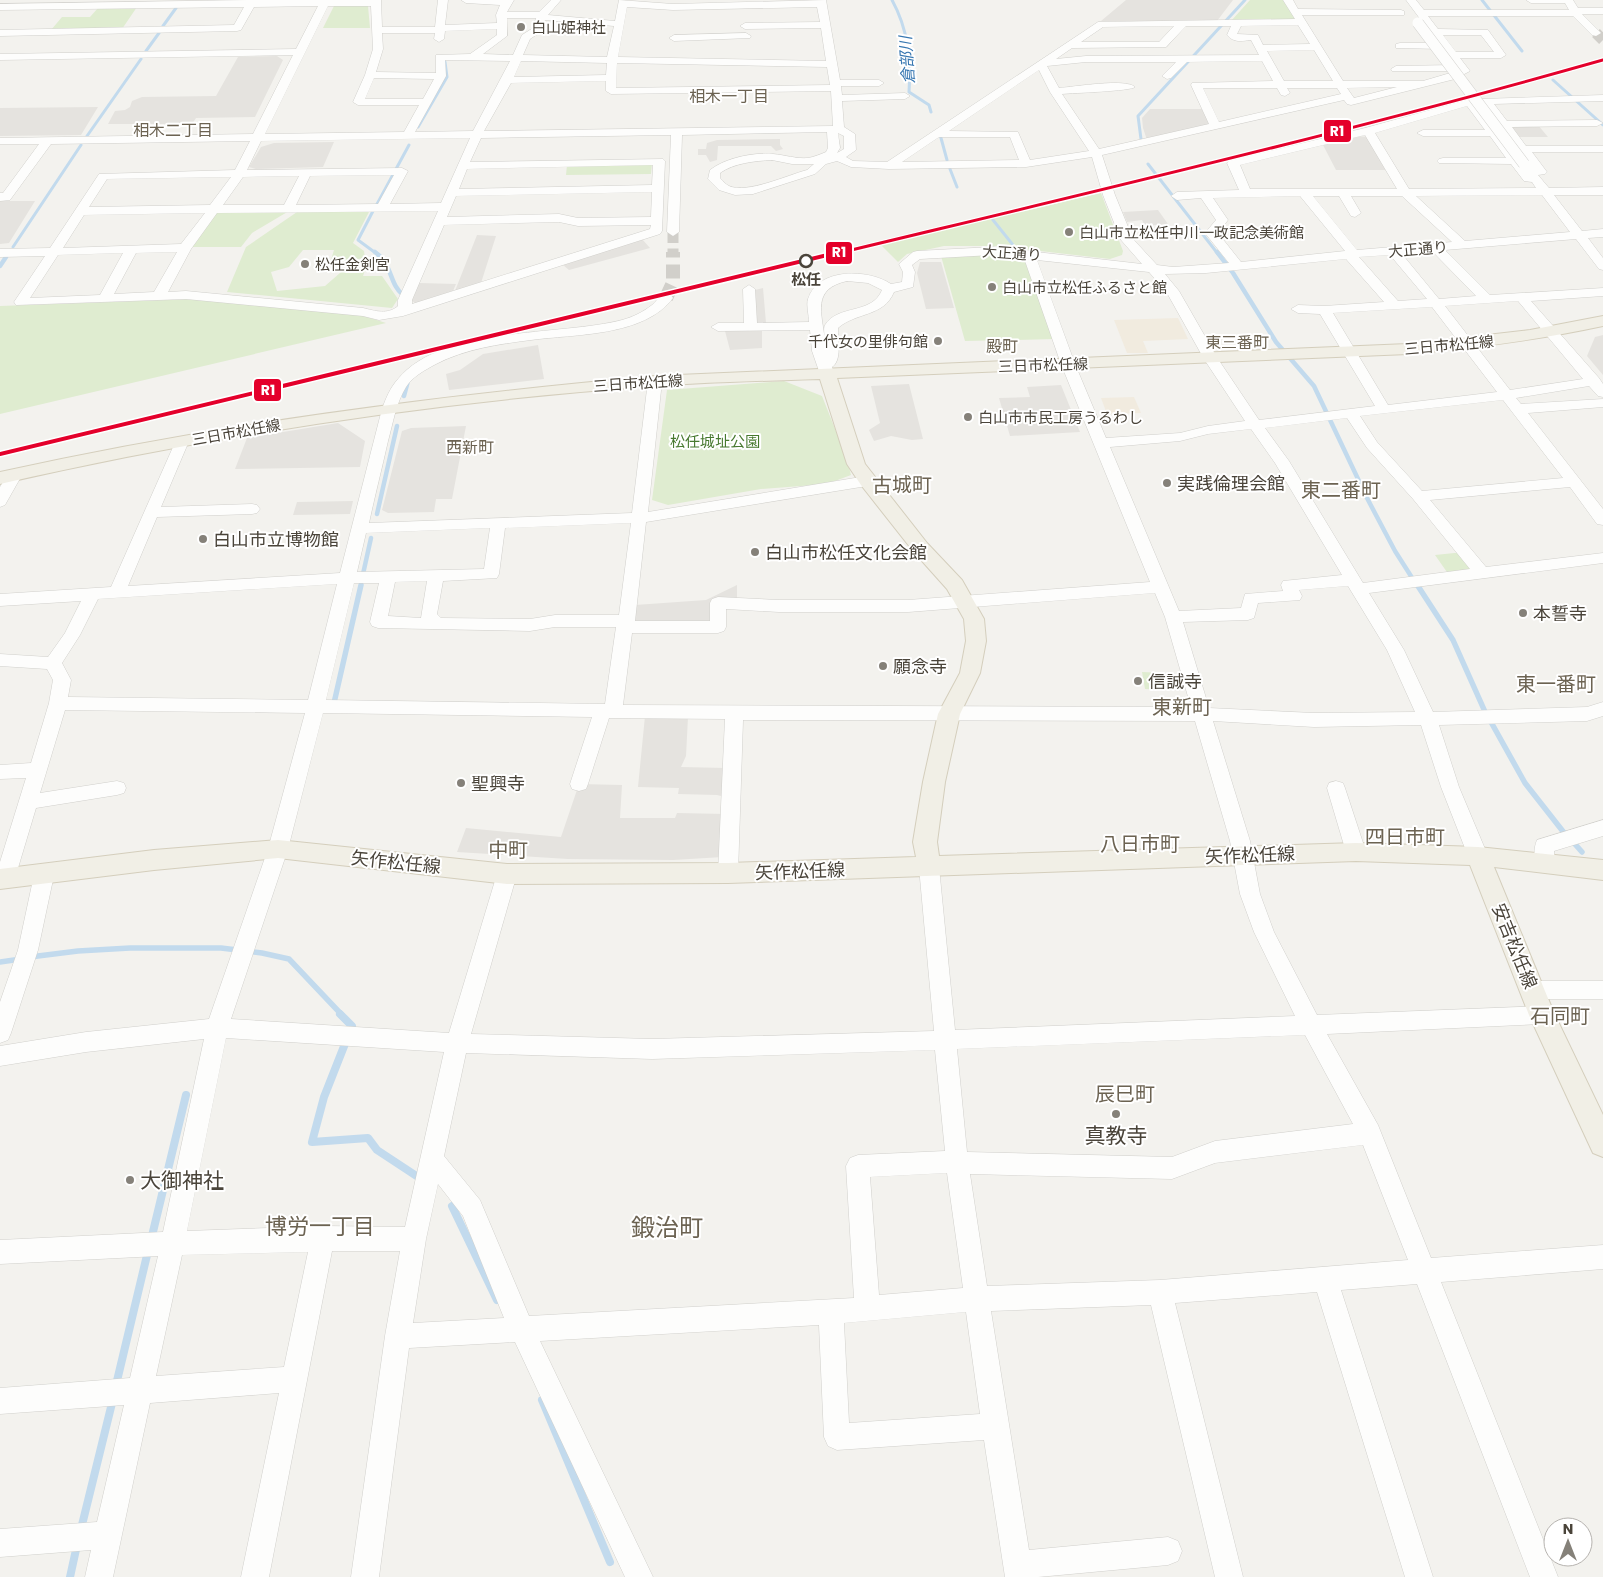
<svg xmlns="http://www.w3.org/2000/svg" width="1603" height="1577" viewBox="0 0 1603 1577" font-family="Poppins,'Noto Sans JP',sans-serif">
  <rect width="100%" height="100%" fill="#f3f2ee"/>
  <!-- commercial -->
  <path fill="#f1ebdf" d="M1178,318L1188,339L1143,341L1148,353H1127L1114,320Z
    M1134,397L1141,413L1107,414L1101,398Z"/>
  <!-- green -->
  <path fill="#dfecd0" d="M1250,0H1285L1296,20L1231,21Z
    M334,6H368L370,28H323Z
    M137,7L122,29L51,30L62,17H90L98,8Z
    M652,163L651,174L566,175L567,165Z
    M1101,193L1123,251L1122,255L1110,259L996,246H944L907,254L898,262L881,245Z
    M217,211H289L252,233L241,247H192Z
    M297,212H369L353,243L364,251L365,258L330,263L334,250H303L289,267L271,272L277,291L325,286L348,266L367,264L363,276H382L398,299L392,308L227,292L246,247Z
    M1000,253L1026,256L1056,339L965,341L941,256Z
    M193,299L361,315L386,323L0,414V306Z
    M784,381L822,396L847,459L851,475L827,484L761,489L668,505L652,500L667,390Z
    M1464,552L1478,572L1449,575L1435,555Z
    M1142,672L1164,673L1167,690L1145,689Z"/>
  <!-- parking -->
  <path fill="#e5e3df" d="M1126,0H1233L1217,21H1101Z
    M277,56L283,60L255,117L196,118L192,124H108L115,111L125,110L130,107L132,101L142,97L216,96L238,57Z
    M98,107L81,135L0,136V108Z
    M1150,109H1202L1209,124L1147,140L1143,128L1142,118Z
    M1508,125H1538L1548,137H1518Z
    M1358,136L1367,137L1387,170H1336L1323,145Z
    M780,139V145L783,149L776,151L771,146H718L717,160L710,162L706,155H698V149H706L707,143L717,140Z
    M334,142L323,167L256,169L249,167L261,147L274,143Z
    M0,201H35L9,243L0,244Z
    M1158,210L1168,224L1145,226L1142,220L1127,222L1123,212Z
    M477,235L496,236L481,283L455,291Z
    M642,239L650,248L569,270L563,265Z
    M920,262H941L954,308L926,309L917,273Z
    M419,283L456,284L453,291L415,303L411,300Z
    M763,288L766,323L756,322L755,290Z
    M762,330V348L730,350L725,331Z
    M1603,335V375L1587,356L1595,337Z
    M538,345L544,379L449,390L446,374L460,370L483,354Z
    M909,384L923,439L912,440L891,436L874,441L869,430L880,423L871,386Z
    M1061,385L1080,432L1010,436L999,398L1030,397L1027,387Z
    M338,423L365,441L360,467L235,469L247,438Z
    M466,426L452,499H436L434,512L388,513L382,510L402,431L411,428Z
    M353,501L350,514L293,515L297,502Z
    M737,585V598L716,600L715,621L638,625L633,620L635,605L706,600Z
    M645,716L688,717L686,756L681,767L726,768L725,797L717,795L678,794L679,788L638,787Z
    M579,784L622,785L620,818H675L677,813L726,814L723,857L673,860L568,859L457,852L466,828L561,837Z"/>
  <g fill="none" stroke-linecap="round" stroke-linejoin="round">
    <!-- stream-far3 -->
    <path stroke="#c2daed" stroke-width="3" d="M892,0C908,29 911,59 909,92L929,105L931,112
      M1482,0L1522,51
      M163,26L176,8
      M146,51L159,33
      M1553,80L1603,125
      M418,127L447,77L445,62
      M87,136L141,59
      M941,138L947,160
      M1141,139L1138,116L1245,0
      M1148,164L1218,254
      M950,169L957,187
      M376,206L409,145
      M373,211L358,240L377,254
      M993,220L1013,245
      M13,247L81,145"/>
    <!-- stream-far2 -->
    <path stroke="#c2daed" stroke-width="4.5" d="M375,252C393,265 389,284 403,295
      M1217,252L1233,273L1276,342L1314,386L1367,498L1395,551L1416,584
      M0,266L6,257
      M404,396L408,381
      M377,514L397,426
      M363,574L371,538"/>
    <!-- stream-far1 -->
    <path stroke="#c2daed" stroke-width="5.5" d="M1416,583L1453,640L1486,714
      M334,703L361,585
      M1491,722L1525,783L1565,834
      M1574,843L1582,852
      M30,957L78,951L130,948H221L262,953L289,959L342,1015
      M0,962L21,959"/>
    <!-- stream -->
    <path stroke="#c2daed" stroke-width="8" d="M340,1014L352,1026L324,1097L312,1142L368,1138L377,1150L418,1177
      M452,1206L497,1300
      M151,1240L186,1095
      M116,1385L148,1251
      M542,1400L610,1562
      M81,1529L113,1399
      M70,1577L77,1545"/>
    <!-- minor-tunnel-far1 -->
    <path stroke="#d1cfca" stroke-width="11" stroke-dasharray="11 5.5" stroke-linecap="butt" d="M1596,33L1603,40
      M673,232V254"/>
    <!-- minor-tunnel -->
    <path stroke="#d1cfca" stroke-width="14" stroke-dasharray="14 7" stroke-linecap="butt" d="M666,298L673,283V252"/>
    <defs>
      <path id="minor" d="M248,0H381L382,27H435L438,0H448L445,25L497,23L496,15L500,5L466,3L461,0H514L507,12H539L551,0H561L548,15L615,21L619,0L673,4L826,0L840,80H879L884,83L879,86H841L842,95L905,93L910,96L905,99L842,101L844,127L855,134L856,150L846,157L853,161L887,162L1098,22L1295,19L1283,0H1293L1298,9L1401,10L1404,11V15H1302L1343,81H1423L1457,71H1392L1391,69L1396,66L1455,65L1443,49L1396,48V44L1400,43H1438L1406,0H1416L1424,10H1569L1565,3H1531L1526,0H1573L1578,8H1603V14H1582L1601,33L1596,36L1592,35L1573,16H1428L1438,29L1488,30L1506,55L1501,58H1460L1470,71L1455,79L1351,105L1347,104L1344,100L1102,155L1115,195L1133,239L1157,265L1173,267L1229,263L1205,233L1216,220L1201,198L1177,200L1171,196L1177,192L1239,190L1227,163L1229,161L1365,128L1470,99L1474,100L1521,161H1527L1482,103L1481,101L1482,99L1603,95V101L1494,104L1507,121L1597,120L1603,123L1597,126L1512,127L1526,146H1603V152H1532L1547,172L1545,174L1538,175L1549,188L1603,187V195H1554L1582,231L1603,229V237L1588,238L1603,258V270L1599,269L1576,239L1445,250L1490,295L1603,288V296L1531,301L1599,378L1603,384V397L1598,396L1589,386L1516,398L1521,404L1603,399V407L1528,413L1603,509V525L1597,524L1570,487L1430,500L1486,567L1603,553V563L1369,593L1404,650L1433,712L1587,707L1603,702V716L1587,721L1439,725L1459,787L1488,856L1485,862L1478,864L1471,862L1468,856L1441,787L1421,725L1314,727L1213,721L1250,841L1260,894L1274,932L1317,1015L1542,1006L1550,1008L1553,1015L1550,1022L1542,1024L1327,1034L1378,1125L1431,1258L1603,1245V1269L1441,1282L1558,1577H1530L1417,1284L1341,1290L1433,1577H1405L1317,1292L1175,1303L1243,1577H1215L1151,1305L991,1311L1029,1550L1168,1537L1178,1541L1182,1551L1178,1561L1168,1565L1038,1577H1005L984,1440L837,1450L828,1446L824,1437L819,1325L540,1341L653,1577H625L515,1342L409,1348L379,1577H351L385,1336L400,1251H332L269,1577H241L279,1393L150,1403L113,1577H85L91,1550L0,1557V1529L97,1522L124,1405L0,1414V1388L130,1378L158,1256L0,1264V1240L163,1232L204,1039L86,1052L0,1066V1046L86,1032L209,1019L268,849L305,713L65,710L40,793L117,781L124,783L126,788L124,793L117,795L36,808L15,878L12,884L5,886L0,884V862L26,778L0,779V765L31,763L49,703L53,680L47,669L0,666V654L48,657L65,633L81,601L0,606V594L111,587L177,438H187L189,441L161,507L252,504L257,505L260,509L257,513L252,514L157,517L128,586L340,573L382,409C386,398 390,388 398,379C441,326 561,336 622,320C633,317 643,312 652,305C656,302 659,296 663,295C666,294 667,294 671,295L673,298C644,337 574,334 531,340C499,344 465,349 436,364C425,370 412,377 406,387C396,403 393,423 388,441C382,468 375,495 369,523L632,513L648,381L655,377L662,381L648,512L867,476L872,478L875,481L872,484L867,486L646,522L635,621H710V603L712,599L718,597L779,600H908L1150,582L1061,364L1024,258L992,255L920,259L912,265L915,272L913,287L894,292C884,317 856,312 838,328C838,339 842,361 832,367L834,374L827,378L820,374L812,351L810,330L718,331L711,327L718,323H744L743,289L749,285L755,289L757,323L809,322C809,315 806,305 808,299C818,267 869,269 891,284L902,282L903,272L899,264L913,252L917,251L992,247L1142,264L1121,240L1103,195L1092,157L1026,167L889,169L851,167L837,161L826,164L815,174L753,194L735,195L719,190L708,179L710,170C725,158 754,152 773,154C785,155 796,159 808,158C814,157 821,154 826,152L828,148L827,132L682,135L679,232L673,236L667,232L671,135L481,138L470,162L663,159L665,161L662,231L660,234L403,316L379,320L363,316L186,299L16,305L14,302L45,256L0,257V249L50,248L99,174L235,170L250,141L51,144L10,200L0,201V193H3L39,144H0V138L253,134L293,55L0,60V54L296,49L318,6L254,7L241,30L237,31L0,36V30L234,25L244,7L0,10V4ZM328,6H371L373,49L365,75L353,102L358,105H419L404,132L265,134ZM627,7L673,10L817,7L820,22L745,23L740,26L745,29L821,28L826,61L618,57ZM507,18H536L533,28L522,35L513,55L483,54L507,36ZM545,20L614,26L607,57L523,55L530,39L542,31ZM1298,25L1310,44L1263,45L1258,35L1237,34L1241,26ZM1174,26L1159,42H1081L1103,27ZM1186,26H1231L1227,35C1234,43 1241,41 1251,40L1259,55L1086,56L1056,59L1072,48L1166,47ZM497,29V35L470,54L436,55V73L376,72L383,49L382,33H435L434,39L439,42L444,39L445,31ZM1443,35H1481L1494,52H1456ZM1314,50L1333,81H1284L1267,51ZM445,60L510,61L473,131L415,132L446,76ZM521,61L607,63L606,75L514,77ZM1262,61L1273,81L1192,83L1191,85L1209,124L1099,149L1062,94C1073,93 1131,91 1135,87C1125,78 1074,87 1059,88L1047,66L1086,62H1176L1162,76L1167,79L1171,78L1187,62ZM617,63L827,67L830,85L616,88ZM1039,70L1050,92L1089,151L1030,160L1018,132L949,131ZM374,78L434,79L423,99H365ZM606,81V91L611,94L831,91L833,126L484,131L511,83ZM1397,87L1354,98L1347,88ZM1203,88H1277L1281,95L1285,96L1290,93L1287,88H1337L1341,94L1219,122ZM1467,106L1485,130H1423L1417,133L1423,136H1490L1506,158H1443L1439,159L1437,161L1439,163L1511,164L1524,181L1532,182L1536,188L1409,189L1375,133ZM838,133L844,136V149L837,153L840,148ZM1365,135L1397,189H1250L1240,165ZM939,137H1010L1019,160L902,162ZM470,138L441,203L390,204L408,171L402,168L247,170L261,141ZM772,160L792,164H814L807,170C788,175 747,194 729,186C725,184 723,181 720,178V173C734,163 755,161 772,160ZM653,165L652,185L459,189L467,169ZM394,175L378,204L296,205L310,176ZM299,176L284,205H223L243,177ZM231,177L210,205L89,207L107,179ZM652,192L651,217L578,218L559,214L447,217L456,196ZM1542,195L1570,232L1465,241L1416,196ZM1300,196L1345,251L1241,262L1218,233L1228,220L1213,198ZM1313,196H1339L1351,216L1355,217L1361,213L1351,196H1402L1452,242L1357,250ZM438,211L398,300V306C388,315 375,311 363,308L186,291L168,292L191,249L217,213ZM205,213L181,244L63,248L84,215ZM559,222L578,226L651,225L650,229L412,304V300L444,225ZM1432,251L1476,296L1439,299L1402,254ZM177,252L154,292L114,294L136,253ZM123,253L100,295L30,298L58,255ZM1390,255L1427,299L1398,301L1359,257ZM1346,259L1384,302L1324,306L1298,305L1291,309L1298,313L1320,314L1375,406L1259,420L1218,359L1179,291L1165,274L1206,273ZM1037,260L1149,272L1167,293L1204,359L1245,421L1208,426L1180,433L1106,438L1075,364ZM847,281L868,283L882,290C872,315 838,304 825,325C823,329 825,337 825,341C822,313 811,289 847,281ZM1518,301L1583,379L1510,390L1445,306ZM1432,307L1497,392L1388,405L1333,313ZM1503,400L1563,478L1422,491L1377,442L1360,416ZM1347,418L1367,448L1413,499L1470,569L1363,583L1289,461L1265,428ZM1251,429L1275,463L1342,575L1283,581L1281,585L1283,591L1245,594L1241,608L1179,611L1110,447L1180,441L1208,434ZM631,523L619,615H555L530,619L441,618L437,614L443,581L497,578L499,574L505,528ZM490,528L484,569L357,572L366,533ZM427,581L421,618L388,616L395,582ZM354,583H379L370,622L372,626L378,628L530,631L555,627H616L605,704L326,700ZM337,584L308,700L68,697L71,680L62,663L80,635L98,599ZM1348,586L1387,650L1415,712L1314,713L1209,708L1183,622L1248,620L1254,618L1258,603L1300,600L1302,596L1299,590ZM1155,593L1165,617L1191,707L623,705L632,633H718L724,631L726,627V609L779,612H908ZM323,713L592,717L570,784L572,789L579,791L586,789L588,784L609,718L725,719L718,873L721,879L728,881L735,879L738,873L743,720L1195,721L1230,841L1240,894L1254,932L1295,1016L955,1030L939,867L936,861L929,859L922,861L919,867L934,1031L652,1039L471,1034L517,874L514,868L507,866L500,868L497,874L449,1033L231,1019L288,849ZM1305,1035L1353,1124L1215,1141L1172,1157L967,1152L957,1049ZM226,1038L444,1052L405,1227L323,1226L187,1231ZM935,1050L945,1151L858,1155L850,1158L846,1166L854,1298L529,1316L480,1200L444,1156L466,1053L652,1059ZM1363,1145L1408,1260L1160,1280L987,1286L970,1174L1172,1179L1215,1163ZM947,1173L963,1288L879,1295L870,1177ZM438,1184L463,1216L504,1318L413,1323L426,1239ZM308,1252L284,1367L156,1376L182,1255ZM966,1312L980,1414L849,1423L844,1323Z
        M746,33L751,36L750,38L674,41L669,38L674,35Z
        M14,470L19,472L22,475L5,505L0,507V487L9,472Z
        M1336,781L1343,783L1345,788L1366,852L1363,858L1356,860L1349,858L1346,852L1327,788L1329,783Z
        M1603,820V836L1554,851L1555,863L1552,869L1545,871L1538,869C1534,860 1533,849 1537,840Z
        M44,867L51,869L54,875L38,950L11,1033L8,1040L0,1043V1002L18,950L34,875L37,869Z
        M1533,981H1603V999H1533L1526,997L1522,990L1526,983Z"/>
      <path id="major" d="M1603,316V326C1539,340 1474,348 1408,354L837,378L865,464L927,543L962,580L984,619L986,641L980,673L960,714L945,782L937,842L939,856L1356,843L1478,847L1603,860V880L1494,867L1554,1013L1603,1115V1157L1593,1153L1529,1015L1470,865L1356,861L728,883L507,884L278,858L154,870L0,889V869L154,850L278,840L507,864L728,863L916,857L913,842L923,782L938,714L960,673L966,641L964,619L947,589L913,551L861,485L847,464L820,379C765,381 709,382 654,386C434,402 215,435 0,484V472C216,424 434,396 655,376L1408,344L1530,330Z"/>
    </defs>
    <!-- minor casing -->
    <use href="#minor" stroke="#d1d0cc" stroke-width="1"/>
    <!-- major casing -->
    <use href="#major" stroke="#d4cebc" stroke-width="2"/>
    <!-- minor -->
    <use href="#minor" fill="#fdfdfc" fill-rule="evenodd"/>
    <!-- major -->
    <use href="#major" fill="#f1efe6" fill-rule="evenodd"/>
    <defs>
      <path id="minor-bridge" d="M1418,23L1524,164"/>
    </defs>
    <!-- minor-bridge casing -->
    <use href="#minor-bridge" stroke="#d1d0cc" stroke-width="12" stroke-linecap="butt"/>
    <!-- minor-bridge -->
    <use href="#minor-bridge" stroke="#fdfdfc" stroke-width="11"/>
    <defs>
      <path id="rail-1-far1" d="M835,254C1092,192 1349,132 1603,60"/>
      <path id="rail-1" d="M0,454L840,252"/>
    </defs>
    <!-- rail-1-far1 casing -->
    <use href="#rail-1-far1" stroke="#fff" stroke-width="5.5"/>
    <!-- rail-1 casing -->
    <use href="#rail-1" stroke="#fff" stroke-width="7"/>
    <!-- rail-1-far1 -->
    <use href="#rail-1-far1" stroke="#e4002b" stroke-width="3"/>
    <!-- rail-1 -->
    <use href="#rail-1" stroke="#e4002b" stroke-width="4"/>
  </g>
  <!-- markers -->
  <g fill="#858179" stroke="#fff" stroke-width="2">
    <circle cx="521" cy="27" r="5"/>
    <circle cx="1069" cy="232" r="5"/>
    <circle cx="305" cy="264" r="5"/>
    <circle cx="992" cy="287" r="5"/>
    <circle cx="938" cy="341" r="5"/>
    <circle cx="968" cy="417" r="5"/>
    <circle cx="1167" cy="483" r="5"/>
    <circle cx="203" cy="539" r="5"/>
    <circle cx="755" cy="552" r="5"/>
    <circle cx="1523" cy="613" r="5"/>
    <circle cx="883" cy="666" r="5"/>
    <circle cx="1138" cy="681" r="5"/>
    <circle cx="461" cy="783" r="5"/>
    <circle cx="1116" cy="1114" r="5"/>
    <circle cx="130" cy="1180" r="5"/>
  </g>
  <circle fill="#fff" stroke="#4a443a" stroke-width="2.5" cx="806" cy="261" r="6"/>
  <g text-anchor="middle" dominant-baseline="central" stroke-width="4" stroke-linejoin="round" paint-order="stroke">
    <!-- far-poi labels -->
    <g font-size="15" fill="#4a443a" stroke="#fff" text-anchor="start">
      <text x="531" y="27">白山姫神社</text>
      <text x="1079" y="232">白山市立松任中川一政記念美術館</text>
      <text x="315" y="264">松任金剣宮</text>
      <text x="1002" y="287">白山市立松任ふるさと館</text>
      <text x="928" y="341" text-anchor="end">千代女の里俳句館</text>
      <text x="978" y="417">白山市市民工房うるわし</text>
    </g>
    <!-- far-street labels -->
    <g font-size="15" fill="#4a443a" stroke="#fff">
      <text transform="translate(1418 249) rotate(-5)">大正通り</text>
      <text transform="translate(1012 253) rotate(4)">大正通り</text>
      <text transform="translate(1449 345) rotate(-5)">三日市松任線</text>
      <text transform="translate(1043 365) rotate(-2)">三日市松任線</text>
      <text transform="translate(638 383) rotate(-4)">三日市松任線</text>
      <text transform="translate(236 432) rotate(-10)">三日市松任線</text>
    </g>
    <!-- far-stop labels -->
    <g font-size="15" font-weight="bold" fill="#4a443a" stroke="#fff">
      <text x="806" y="279">松任</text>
    </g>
    <!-- far-park labels -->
    <g font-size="15" fill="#47792f" stroke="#fff">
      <text x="715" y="441">松任城址公園</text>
    </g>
    <!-- far-water labels -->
    <g font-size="16" font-style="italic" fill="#3777b1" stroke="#fff">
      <text transform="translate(907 60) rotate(-94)">倉部川</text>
    </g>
    <!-- far-neighbourhood labels -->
    <g font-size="16" fill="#6c6352" stroke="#fff">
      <text x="729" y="96">相木一丁目</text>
      <text x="173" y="130">相木二丁目</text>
    </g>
    <!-- far-quarter labels -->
    <g font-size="16" fill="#6c6352" stroke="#fff">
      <text x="1237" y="342">東三番町</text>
      <text x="1002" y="346">殿町</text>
      <text x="470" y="447">西新町</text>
    </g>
    <!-- poi labels -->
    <g font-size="18" fill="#4a443a" stroke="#fff" text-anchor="start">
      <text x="1177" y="483">実践倫理会館</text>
      <text x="213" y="539">白山市立博物館</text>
      <text x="765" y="552">白山市松任文化会館</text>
      <text x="1533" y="613">本誓寺</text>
      <text x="893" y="666">願念寺</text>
      <text x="1148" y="681">信誠寺</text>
      <text x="471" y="783">聖興寺</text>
    </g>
    <!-- street labels -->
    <g font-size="18" fill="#4a443a" stroke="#fff">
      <text transform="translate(1250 855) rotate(-2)">矢作松任線</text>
      <text transform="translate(396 862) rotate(6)">矢作松任線</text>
      <text transform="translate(800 871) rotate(-2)">矢作松任線</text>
      <text transform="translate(1515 946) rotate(68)">安吉松任線</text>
    </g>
    <!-- quarter labels -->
    <g font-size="20" fill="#6c6352" stroke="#fff">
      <text x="902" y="485">古城町</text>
      <text x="1341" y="490">東二番町</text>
      <text x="1556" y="684">東一番町</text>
      <text x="1182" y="707">東新町</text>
      <text x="1405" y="837">四日市町</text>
      <text x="1140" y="844">八日市町</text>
      <text x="508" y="850">中町</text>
      <text x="1560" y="1016">石同町</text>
      <text x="1125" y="1094">辰巳町</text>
    </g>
    <!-- near-poi labels -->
    <g font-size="21" fill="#4a443a" stroke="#fff">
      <text x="1116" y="1135">真教寺</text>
      <text x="140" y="1180" text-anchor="start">大御神社</text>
    </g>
    <!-- near-neighbourhood labels -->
    <g font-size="22" fill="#6c6352" stroke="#fff">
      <text x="320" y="1226">博労一丁目</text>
    </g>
    <!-- near-quarter labels -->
    <g font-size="24" fill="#6c6352" stroke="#fff">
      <text x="667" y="1227">鍛治町</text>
    </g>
  </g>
  <g stroke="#fff" stroke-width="2">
    <rect x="1323" y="119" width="29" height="24" rx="5" fill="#e4002b"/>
    <rect x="825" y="241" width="28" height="24" rx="5" fill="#e4002b"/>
    <rect x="253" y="378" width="29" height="24" rx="5" fill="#e4002b"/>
  </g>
  <g font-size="14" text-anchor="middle" font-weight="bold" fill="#fff">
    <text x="1337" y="136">R1</text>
    <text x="839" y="257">R1</text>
    <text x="268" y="395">R1</text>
  </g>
  <!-- north arrow -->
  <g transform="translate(1568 1542)"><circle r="24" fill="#ffffff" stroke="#b7b4b0"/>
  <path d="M0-4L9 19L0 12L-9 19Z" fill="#858179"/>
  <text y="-8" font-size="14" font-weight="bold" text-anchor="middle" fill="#4a443a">N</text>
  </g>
</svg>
